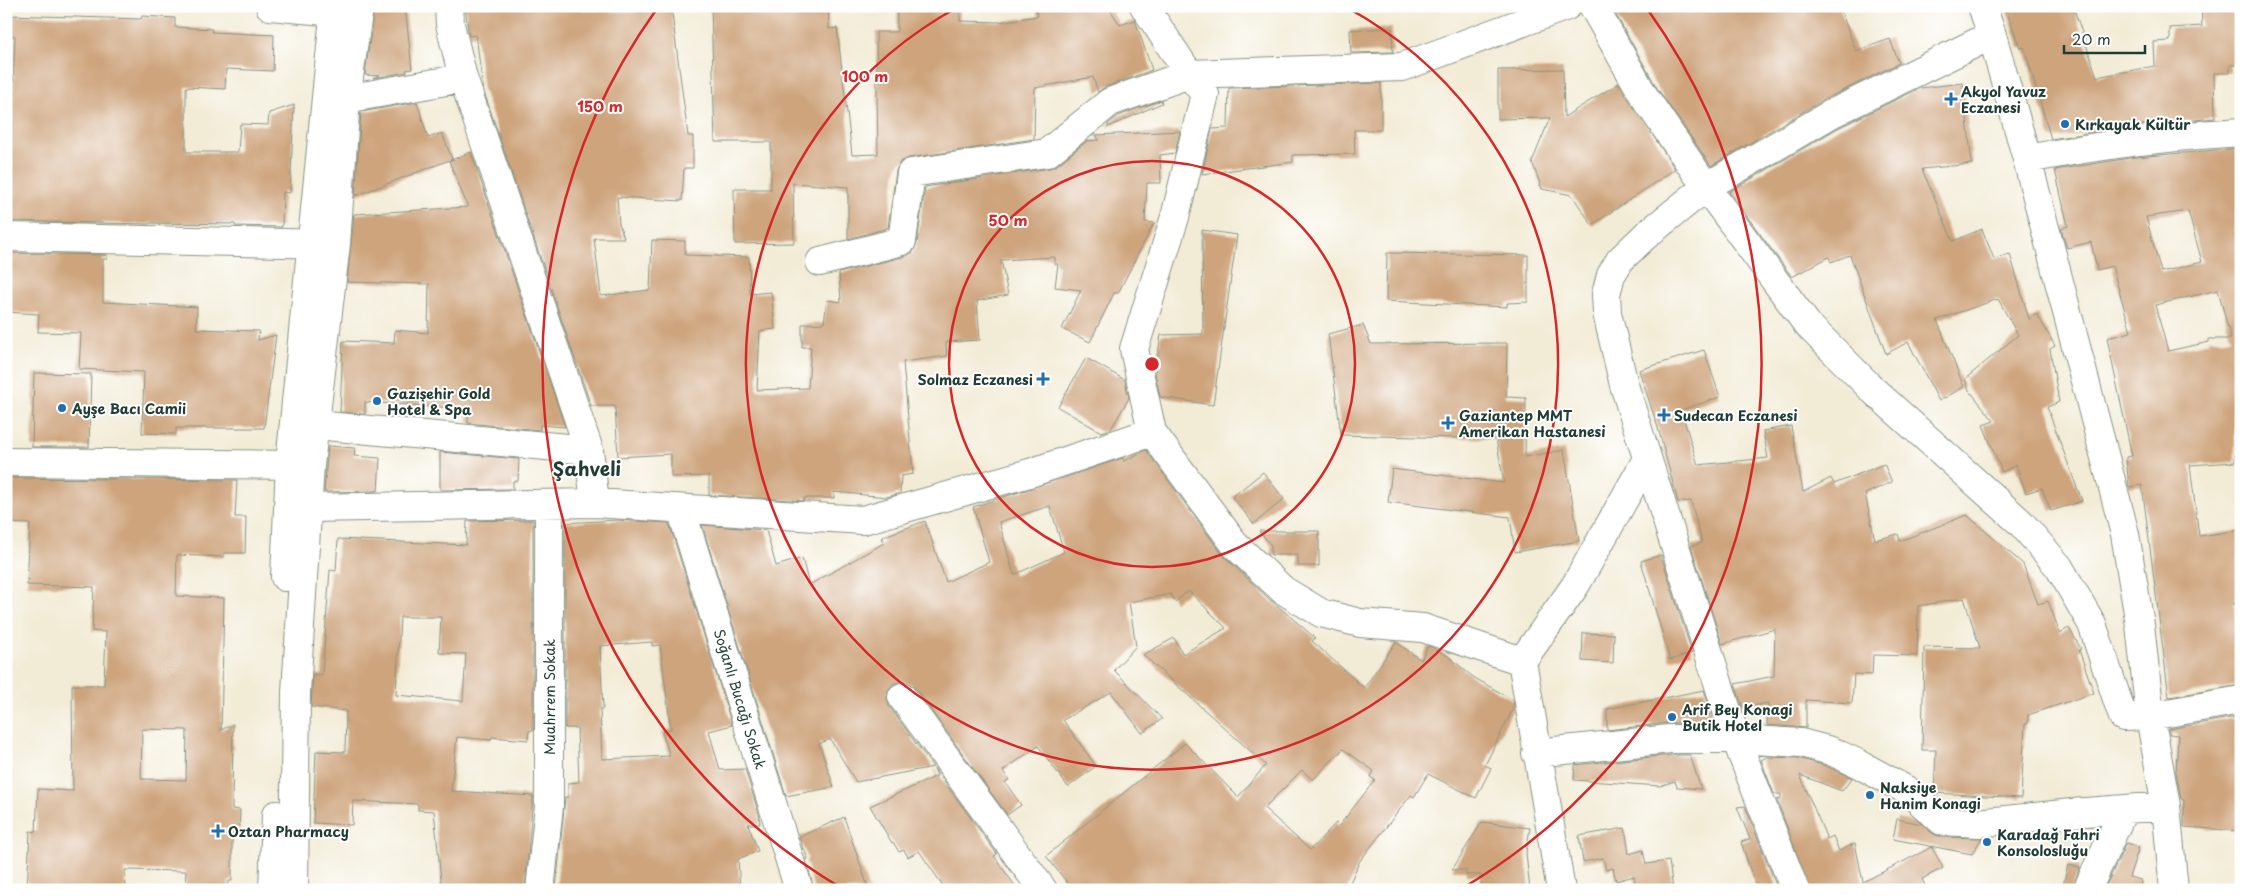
<svg xmlns="http://www.w3.org/2000/svg" width="2247" height="896" viewBox="0 0 2247 896" font-family="'Playpen Sans',sans-serif">
  <rect width="100%" height="100%" fill="#fff"/>
  <filter id="ink" filterUnits="userSpaceOnUse"><feTurbulence type="fractalNoise" baseFrequency=".02" numOctaves="2"/><feDisplacementMap in="SourceGraphic" scale="10" xChannelSelector="R" yChannelSelector="G"/><feConvolveMatrix kernelMatrix="1 2 1 2 8 2 1 2 1" color-interpolation-filters="sRGB"/></filter>
  <filter id="wash" filterUnits="userSpaceOnUse"><feTurbulence type="fractalNoise" baseFrequency=".0096" numOctaves="4" result="noise"/><feDisplacementMap in="SourceGraphic" scale="20" xChannelSelector="R" yChannelSelector="G"/><feGaussianBlur stdDeviation="1.12" result="paint"/><feColorMatrix in="noise" values="0 0 0 0 0 0 0 0 0 0 0 0 0 0 0 0 0 1.4 0 .05"/><feComposite in="paint" operator="in"/></filter>
  <g filter="url(#wash)">
    <rect width="100%" height="100%" fill="#f2ebd5"/>
    <g id="blocks">
      <!-- building -->
      <path fill="#cea47d" fill-rule="evenodd" d="M374,6H405L412,69L406,70L407,72L373,78L380,76L365,75Z
        M465,6H582L583,10L642,12L641,6H671L688,136H693V168H684L682,201L617,197L619,223L624,238H594L601,296L650,290L652,240L685,241V255L749,257L750,294L771,292L775,329L760,331L757,390L808,388L811,347H802V324L824,323L827,300L841,302L839,273L906,256L913,252L917,243L925,187L1050,168L1057,165L1087,141L1099,140L1096,135L1180,131L1175,153L1160,155L1161,183H1147L1145,222L1154,223L1118,293H1114L1090,342L1062,329L1081,290L1055,287L1058,264H1055V257L1001,260L1008,295L977,301L980,340L946,342L947,356L903,362L913,474L901,476L900,493L887,497L834,492V498H804V501L709,495V476L671,477V454L618,457L615,406H591L483,89L476,35L469,36Z
        M711,6H828L829,29L837,28L852,155L878,154L876,32H897V6H960V21L998,22L1038,16L1034,6H1108L1120,25L1135,20L1152,70L1105,87L1098,92L1093,77L1035,88L1034,139L909,158L900,162L896,171L888,228L848,239V187L793,183L794,243L735,244L734,189H771V142H715Z
        M1611,6H1839L1856,51L1890,39L1899,63L1823,100L1711,166L1657,88Z
        M2005,6H2073L2097,77L2155,66L2154,42L2170,41V28L2202,26L2201,6H2241V65H2230V73H2214L2215,118L2132,126L2051,139L2024,47L2020,48Z
        M6,15L141,19L142,16L175,18V27L212,29V32L274,35L273,71L226,69L225,89L186,87V152H238L240,124L268,125L269,113L294,105L290,193L283,192L282,227L235,226V224L149,223V224L6,221V145H11L15,36H6Z
        M1392,28L1393,52L1351,53L1350,30Z
        M1563,69L1564,117L1619,83L1675,169L1592,225L1572,195L1542,189L1532,162L1550,118L1498,119V70Z
        M1381,83V130H1354L1355,154L1293,155V162L1202,174L1212,129L1228,128L1229,88Z
        M1963,83L1972,164L1922,169L1953,241L1982,229L1994,259L2010,254L2029,319L2037,314L2055,346L2050,349L2059,402L2047,407L2082,501L2051,511L2042,488L2026,493L2016,465L2002,472L1983,425L1994,421L1969,390L1965,379L2018,335L1998,299L1937,320L1964,387L1939,401L1908,342L1886,354L1850,255L1831,262L1829,257L1792,277L1729,192L1838,128L1920,88Z
        M1161,100L1162,103L1108,127V124L1118,116Z
        M417,102L428,138L442,133L452,159L355,196L361,112Z
        M2241,148V393H2235V462L2190,465L2199,536L2241,530V602L2234,603L2241,685L2169,697L2142,485L2129,487L2126,457L2132,456L2107,338L2131,332L2112,266L2097,270L2091,242L2067,248L2061,228L2068,226L2055,170L2136,157ZM2188,211L2202,262L2161,272L2146,217ZM2218,290L2231,339H2209V342L2168,351L2155,305Z
        M471,152L565,427L540,425V430L468,423V409L365,402V414L340,412L343,341L394,343L395,330L428,333L429,284L347,282L354,214L468,207L449,161Z
        M1202,230L1237,235L1213,405L1160,397L1155,373L1161,335L1203,334Z
        M6,253L107,255V259H103V302L197,307L196,329L259,331L258,340L276,335L264,428H176V434L142,433L144,372L79,369L81,333L38,332L39,314L6,312Z
        M1387,253L1528,255V302L1507,303V307L1386,301Z
        M1363,325L1371,344L1507,343L1506,397L1526,398L1525,457L1564,450L1579,541L1515,552L1510,517L1388,502L1392,469L1504,483L1496,439L1341,435L1328,334Z
        M1704,350L1720,397L1681,410L1698,465L1768,458L1763,431L1791,426L1803,492L1831,478L1834,484L1884,464L1892,482L1865,494L1875,540L1898,534L1900,541L1967,515L2023,564L2038,604L2048,601L2060,633L2069,628L2081,649L2079,650L2094,693L2028,715V724H2025L2021,798L1934,793L1936,750H1922L1924,647L1980,648L1964,598L1918,606L1917,656L1873,655L1872,675L1854,674L1852,703L1806,700V728L1767,725L1768,703L1743,708L1735,684L1774,676L1775,629L1722,644L1691,546L1702,543L1691,501L1678,502L1658,428L1639,370Z
        M1086,358L1125,380L1129,398L1111,429L1101,432L1058,407Z
        M34,373L91,374L89,447H32Z
        M328,446L355,448L354,456L380,458L378,491L324,492Z
        M1146,450L1223,555L1270,600L1278,606L1315,638L1312,641L1364,688L1396,642L1421,660L1428,646L1431,647L1448,656L1473,677L1513,700L1514,707L1485,765L1491,768L1476,798L1428,774L1414,797L1411,795L1359,862L1347,890H1073L1046,856L1185,743L1238,797L1266,765L1143,655L1174,638L1183,654L1226,628L1189,591L1175,602L1171,594L1129,602L1136,646L1114,670L1162,719L1142,733L1111,692L1063,720L1096,766L1068,787L1038,746L1003,771L1009,780L1005,782L1021,805L1007,815L915,688L909,683L901,681L893,684L888,690L887,699L889,706L933,767L856,782L830,739L819,744L834,787L786,796L702,525L766,530L776,566L802,558L809,585L884,543L882,537L925,521L946,582L989,562L973,507L1123,458L1124,461ZM1050,506L1064,552L1014,575L999,522ZM1343,749L1374,771L1370,777L1375,780L1339,826L1336,823L1310,850L1264,808L1302,770L1313,780Z
        M440,452L519,459L518,481H513V489L440,490Z
        M1263,472L1284,499L1254,524L1232,497Z
        M6,478L237,480L235,517H246L245,553H224V557L177,555L176,596L224,598L221,730L233,724L232,809L240,810L239,836H232V881H229L228,890H185L186,871L125,870L126,890H27L30,831L36,832L38,789L73,791L72,685H104L106,632L92,631L94,587L27,585L30,524L6,523ZM142,729L187,730L186,780L141,779Z
        M533,520V730L529,731L528,740L492,737L491,740L457,737L451,791L533,796L525,890H442L434,811L418,810V804L353,801L352,825L313,823L316,751L345,752L346,711L311,707L313,674L322,675L330,570L336,571L338,539L466,545L467,521ZM400,617H441L439,653L466,654L463,701L396,695Z
        M618,520L669,523L732,725L709,731L720,770L745,769L759,814L760,824H748L758,851L738,859L740,890H556L565,797H568V783L579,782L577,728H565V523ZM652,642V646L660,645L671,729L662,732L670,756L602,759L600,709H603L600,646Z
        M1259,531H1319V566H1298V555H1271V545Z
        M1661,555L1692,653L1670,660L1641,561Z
        M1583,633L1614,634L1613,663L1582,661Z
        M1704,690L1712,714L1707,715L1706,723H1668L1607,730V709Z
        M2241,716L2239,762H2241V831L2184,827V800L2181,799L2176,772L2178,735L2169,734V729Z
        M1671,755H1690L1701,789L1677,787L1675,781L1660,786L1574,780L1575,765Z
        M1767,757L1798,758L1826,766L1852,778L1842,791L1800,775L1827,839L1833,836L1839,851L1855,843L1863,882L1932,847L1943,868L1922,879L1927,890H1810L1777,800L1781,799V794H1774L1761,760Z
        M934,768L997,854L994,856L1018,890H946L919,851L908,857L904,850L899,852L893,842L892,843L870,806L937,776Z
        M1745,806L1778,890H1757L1741,842L1750,839L1737,807Z
        M844,817L869,890H814L806,860L808,859L799,837Z
        M1897,819L1922,824L1932,833L1941,837L1982,838L1972,854L1893,839Z
        M1482,822L1530,828L1526,853L1530,890H1481V875H1466V870H1452Z
        M1625,828L1629,854L1643,850L1646,864L1669,861L1673,890H1636L1634,876L1616,881L1613,868L1606,870L1603,858L1583,862L1579,836Z
        M2126,843L2139,847L2129,877L2141,880L2140,890H2104Z
        M2068,865L2080,867L2072,890H2062Z"/>
    </g>
  </g>
  <g filter="url(#ink)">
    <use href="#blocks" fill-opacity="0" stroke="#889484" stroke-width="1"/>
    <g fill="none" stroke-linecap="round" stroke-linejoin="round">
      <defs>
        <path id="minor" d="M270,6L358,14
          M449,6L450,24L463,78L589,450L595,503
          M1144,6L1189,74L1402,67L1567,6
          M1593,6L1644,96L1706,187L1807,324L1874,391L2021,523L2059,567L2092,624L2123,717L2150,716L2241,700
          M1982,6L1992,35L2027,159L2125,534L2140,625L2150,716L2166,806L2174,890
          M346,99L463,78
          M2027,159C2098,145 2169,136 2241,132
          M6,237L335,244
          M820,262L902,241L911,173L1047,153L1110,102L1189,74L1205,94L1175,217L1134,349L1152,432L1236,546L1283,590L1321,613L1360,623L1423,628L1522,661
          M315,425L589,450
          M6,462L310,465
          M308,508L595,503L863,520L1033,472L1152,432
          M681,509L799,890
          M902,697L1043,890
          M1536,753L1670,739H1736L1801,743L1831,751L1857,763L1908,791L1942,821L1978,823L2072,813L2166,806
          M540,890L549,806V504
          M1561,890L1522,661L1575,586L1647,459
          M1795,890L1736,739L1624,385L1607,313L1606,294L1611,275L1620,260L1645,236L1706,187L1831,114L1992,35
          M2087,890L2124,809"/>
        <path id="major" d="M285,577L290,463L335,6
          M273,890L276,815
          M294,890L296,692L310,465L336,244L346,99L359,6"/>
      </defs>
      <!-- minor casing -->
      <use href="#minor" stroke="#889484" stroke-width="30"/>
      <!-- major casing -->
      <use href="#major" stroke="#889484" stroke-width="30"/>
      <!-- minor -->
      <use href="#minor" stroke="#fff" stroke-width="28"/>
      <!-- major -->
      <use href="#major" stroke="#fff" stroke-width="28"/>
    </g>
  </g>
  <!-- distance rings -->
  <g fill="none" stroke="#d62828" stroke-width="2.5">
    <circle cx="1152" cy="364" r="203"/>
    <path d="M1346 7A406 406 0 1 1 958 7"/>
    <path d="M843 889A609 609 0 0 1 656 10M1648 10A609 609 0 0 1 1461 889"/>
  </g>
  <!-- markers -->
  <g fill="#1f6fb2" stroke="#fff" stroke-width="2">
    <path d="M1948.5 91.5h5v5h5v5h-5v5h-5v-5h-5v-5h5z"/>
    <circle cx="2065" cy="124" r="5"/>
    <path d="M1040.5 371.5h5v5h5v5h-5v5h-5v-5h-5v-5h5z"/>
    <circle cx="377" cy="401" r="5"/>
    <circle cx="62" cy="408" r="5"/>
    <path d="M1661.5 407.5h5v5h5v5h-5v5h-5v-5h-5v-5h5z"/>
    <path d="M1445.5 415.5h5v5h5v5h-5v5h-5v-5h-5v-5h5z"/>
    <circle cx="1672" cy="717" r="5"/>
    <circle cx="1870" cy="795" r="5"/>
    <path d="M215.5 823.5h5v5h5v5h-5v5h-5v-5h-5v-5h5z"/>
    <circle cx="1987" cy="842" r="5"/>
  </g>
  <g text-anchor="middle" dominant-baseline="central" stroke-width="4" stroke-linejoin="round" paint-order="stroke">
    <!-- poi labels -->
    <g font-size="14" font-weight="bold" fill="#1f3d34" stroke="#fff" text-anchor="start">
      <text x="1961" y="91">Akyol Yavuz<tspan x="1961" dy="16">Eczanesi</tspan></text>
      <text x="2075" y="124">Kırkayak Kültür</text>
      <text x="1033" y="379" text-anchor="end">Solmaz Eczanesi</text>
      <text x="387" y="393">Gazişehir Gold<tspan x="387" dy="16">Hotel &amp; Spa</tspan></text>
      <text x="72" y="408">Ayşe Bacı Camii</text>
      <text x="1459" y="415">Gaziantep MMT<tspan x="1459" dy="16">Amerikan Hastanesi</tspan></text>
      <text x="1674" y="415">Sudecan Eczanesi</text>
      <text x="1682" y="709">Arif Bey Konagi<tspan x="1682" dy="16">Butik Hotel</tspan></text>
      <text x="1880" y="787">Naksiye<tspan x="1880" dy="16">Hanim Konagi</tspan></text>
      <text x="228" y="831">Oztan Pharmacy</text>
      <text x="1997" y="834">Karadağ Fahri<tspan x="1997" dy="16">Konsolosluğu</tspan></text>
    </g>
    <!-- street labels -->
    <g font-size="14" fill="#1f3d34" stroke="#fff">
      <text transform="translate(549 697) rotate(-90)">Muahrrem Sokak</text>
      <text transform="translate(740 699) rotate(73)">Soğanlı Bucağı Sokak</text>
    </g>
    <!-- district labels -->
    <g font-size="19" font-weight="bold" fill="#1f3d34" stroke="#fff">
      <text x="587" y="468">Şahveli</text>
    </g>
  </g>
  <circle cx="1152" cy="364" r="8" fill="#d62828" stroke="#fff" stroke-width="2.5"/>
  <g font-size="15" text-anchor="middle" font-weight="bold" fill="#d62828" stroke="#fff" stroke-width="4" stroke-linejoin="round" paint-order="stroke">
    <text x="865" y="82">100 m</text>
    <text x="600" y="112">150 m</text>
    <text x="1008" y="226">50 m</text>
  </g>
  <!-- margin -->
  <rect width="2247" height="896" fill="none" stroke="#fff" stroke-width="25"/>
  <!-- scale -->
  <path d="M2064 45v8h81v-8" fill="none" stroke="#1f3d34" stroke-width="2.5"/>
  <text x="2072" y="45" font-size="15" fill="#1f3d34" stroke="#ffffff" stroke-width="4" paint-order="stroke">20 m</text>
</svg>
